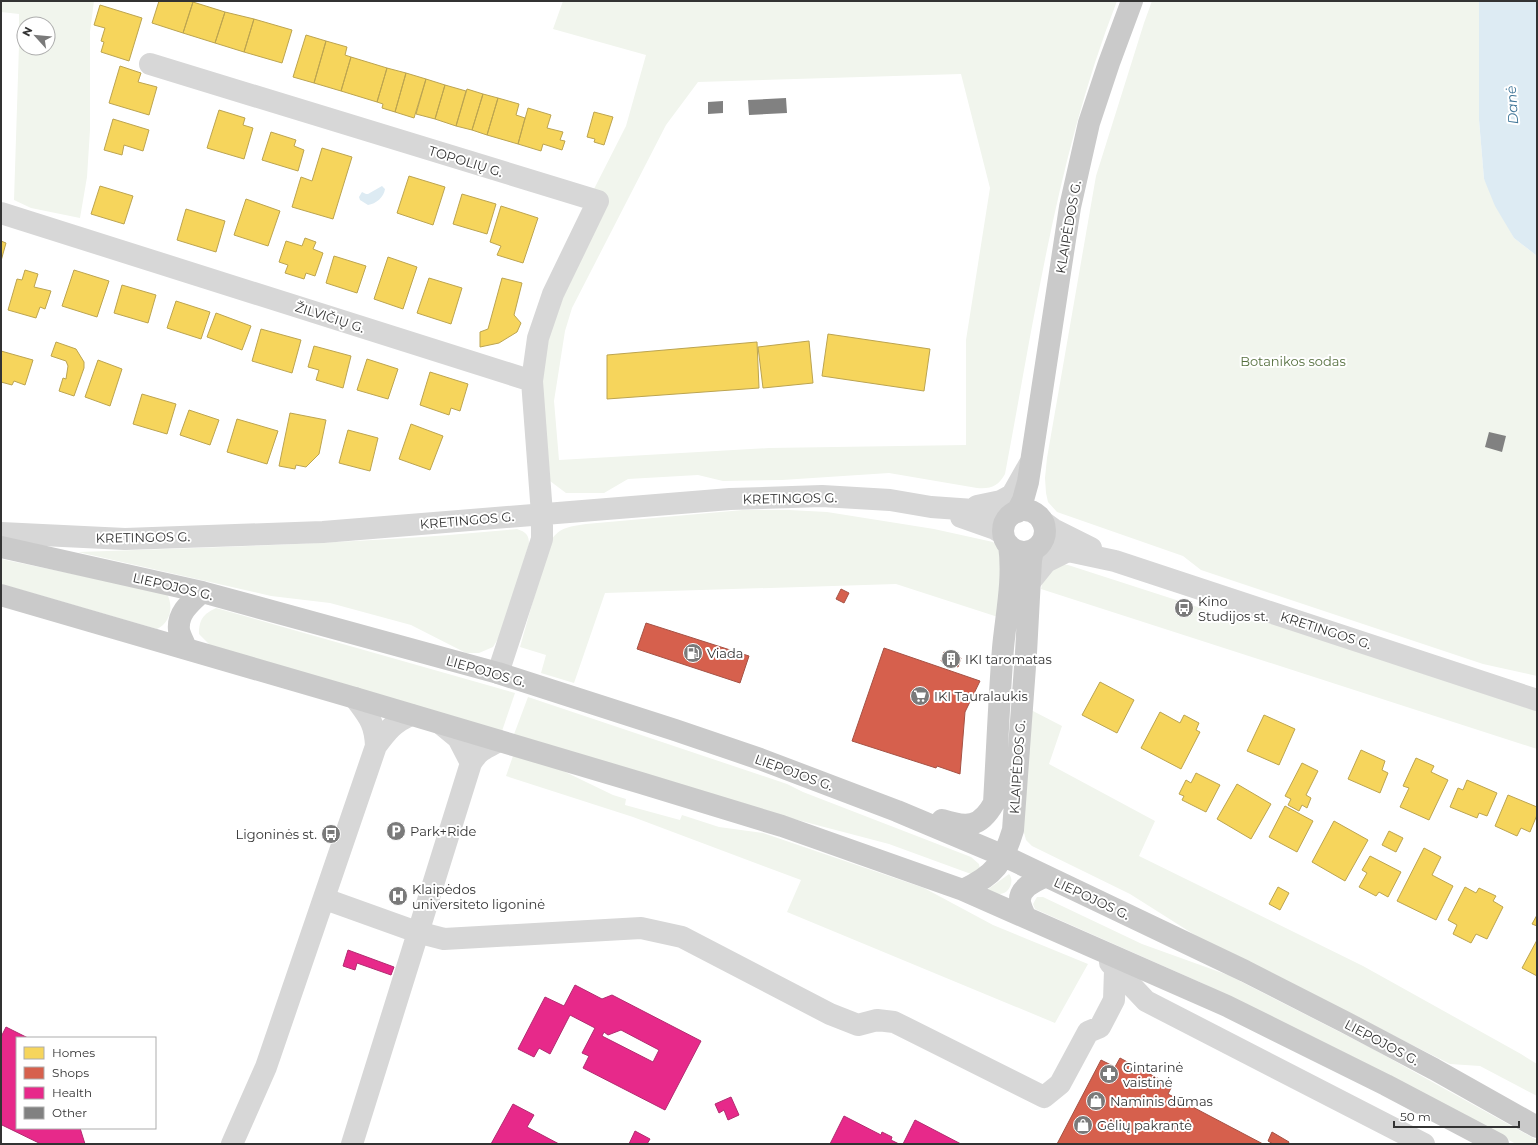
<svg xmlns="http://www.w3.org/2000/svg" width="1538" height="1145" viewBox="0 0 1538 1145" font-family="Montserrat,sans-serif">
  <rect width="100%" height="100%" fill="#fff"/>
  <!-- green -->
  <path fill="#f1f5ed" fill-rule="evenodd" d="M1,1H94L90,32V130L87,177L80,218L31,208L14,200L19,45V14L1,12ZM24,24H48V48H24Z
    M563,1H1117C1058,152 1035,315 1005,474C998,486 992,489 977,488L889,473L782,480L723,481L698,475L628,479L604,493H566L550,481L525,385L594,189L626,126L646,55L553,29ZM961,74L990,188L966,340V445L769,448L559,460L554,401L565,331L572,308L666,125L698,82Z
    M1152,1H1479V120L1484,179L1514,238L1537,256V676L1483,664L1201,570L1183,556L1057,512L1048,502L1046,493L1045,478L1047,458L1096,176L1144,23Z
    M743,510H789L827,512L934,529L993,542L997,546L1002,556L1001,618L896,584L605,593L574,683L541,673L546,655L520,647L549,544C558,527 568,527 586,524Z
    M517,529C526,532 529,535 529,544L501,634L493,647L479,653H466L411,625L330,603L271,596L78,552C225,547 371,543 517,529Z
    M1,559L150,590L167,594C174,607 170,623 157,629L1,584Z
    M1059,564L1068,565L1235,619L1284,625L1537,708V749L1041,589L1043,578Z
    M216,608L515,693L502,731L212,647L199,634C199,620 203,614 216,608Z
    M528,697L787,784L803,792L971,857L979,864L980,870L971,874L889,844L790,818L513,737Z
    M1031,710L1062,726L1049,764L1155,821L1139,856L1363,966L1521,1054L1537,1064V1096L1480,1066L1450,1064L1198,937L1130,894L1032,846L1026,840L1023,829Z
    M513,756L557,768L613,795L626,799L625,805L680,820L682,815L719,827L763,833L924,888L993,925L1088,964L1055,1023L787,912L801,880L633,817L506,776Z
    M1009,874C1015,881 1009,894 1000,894C996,894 991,892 987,890Z
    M1037,897H1043L1142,944L1228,975L1373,1049L1537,1140V1144H1516L1476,1122L1204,984L1035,909L1033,904Z"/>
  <!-- water -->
  <path fill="#ddebf3" d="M1479,1H1537V256L1514,238L1495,206L1484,179L1479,120Z
    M382,186L385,189C384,197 376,204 368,205L360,200L359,197L362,192L366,194H368Z"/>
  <!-- homes -->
  <path fill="#f6d55c" stroke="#bca450" d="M159,1H188L193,2L183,33L152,23Z
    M193,2L225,12L215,43L183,33Z
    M100,5L142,18L129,61L101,52L104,42L101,41L105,28L94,25Z
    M225,12L254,19L244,52L215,43Z
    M254,19L292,30L282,63L244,52Z
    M306,35L326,41L314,83L293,77Z
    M326,41L347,47L345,55L351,57L341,91L314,83Z
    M351,57L387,68L377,102L341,91Z
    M120,66L141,73L138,82L157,87L149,115L109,103Z
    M387,68L406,73L395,112L382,108L383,104L377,102Z
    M406,73L426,79L414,118L395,112Z
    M426,79L445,85L435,119L416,114Z
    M445,85L466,91L456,126L435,119Z
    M467,89L483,94L472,130L456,126Z
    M483,94L498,98L487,135L472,130Z
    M498,98L519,104L516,115L525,118L518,144L487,135Z
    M528,108L551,115L547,128L563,132L560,140L565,141L562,150L543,144L541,151L518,144Z
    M219,110L245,118L243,125L253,128L244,159L207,148Z
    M594,112L613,117L604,145L594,142L595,139L587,137Z
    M113,119L149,130L143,151L124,145L122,155L104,150Z
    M271,132L296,140L294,146L304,150L298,171L262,160Z
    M322,148L352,157L333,219L292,207L301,177L312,181Z
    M409,176L445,187L433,225L397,213Z
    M100,186L133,196L124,224L91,214Z
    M462,194L496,204L487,234L453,224Z
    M246,199L280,211L268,246L234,235Z
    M501,206L538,218L523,263L497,255L501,246L490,242Z
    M186,209L225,221L216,252L177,240Z
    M305,238L316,242L313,249L323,253L315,276L306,273L304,279L285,273L288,265L279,262L286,241L302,246Z
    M1,241L6,243L1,261Z
    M334,256L366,266L357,293L326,283Z
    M388,257L417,267L403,309L374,299Z
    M25,270L38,274L34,287L51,291L45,309L40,307L36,318L8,310L17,279L22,280Z
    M74,270L109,281L97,317L62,306Z
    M429,278L462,288L451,324L417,313Z
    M502,278L522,283L514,315L521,323L517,332L499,343L480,347V332L488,329Z
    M122,285L156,295L148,323L114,313Z
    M176,301L210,312L201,339L167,328Z
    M216,313L251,326L242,350L207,337Z
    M261,329L301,340L292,373L252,361Z
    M828,334L930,349L924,391L822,376Z
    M809,341L813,383L763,388L758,347Z
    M56,342L76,349L84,362V368L74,396L59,391L63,378L66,379L68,366L66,361L51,356Z
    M757,342L759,388L607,399V355Z
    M314,346L351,356L343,388L316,380L319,370L308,367Z
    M1,351L33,360L25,385L14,381L12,385L1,382Z
    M367,359L398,369L388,399L357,390Z
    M98,360L122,369L110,406L85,397Z
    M430,372L468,384L460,411L451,408L449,415L420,405Z
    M142,394L176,404L167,434L133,424Z
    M189,410L219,420L210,445L180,435Z
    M290,413L326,420L319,454L306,467L296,465L295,469L279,466Z
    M237,419L278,431L267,464L227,452Z
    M411,424L443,436L430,470L399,459Z
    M348,430L378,438L370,471L339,463Z
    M1100,682L1134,700L1117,733L1082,715Z
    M1160,712L1180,723L1184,715L1199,723L1196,730L1200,732L1181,769L1141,748Z
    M1264,715L1295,729L1279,765L1247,751Z
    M1361,750L1385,761L1382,770L1388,773L1380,793L1348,779Z
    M1416,758L1434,766L1431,772L1448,780L1429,820L1400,807L1409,788L1403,786Z
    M1302,763L1318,771L1306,795L1311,798L1307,808L1302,805L1299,811L1288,805L1291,799L1285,796Z
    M1196,773L1220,785L1206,812L1182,800L1184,796L1179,794L1186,780L1191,783Z
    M1467,780L1497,793L1487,816L1479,813L1477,818L1450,807L1458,788L1463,790Z
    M1237,784L1271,804L1251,839L1217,819Z
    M1508,795L1537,807V815L1530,832L1521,828L1517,836L1495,826Z
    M1285,806L1313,821L1297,852L1269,837Z
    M1334,821L1368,840L1345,881L1312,862Z
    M1389,831L1403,838L1396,852L1382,845Z
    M1424,848L1441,857L1432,875L1453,886L1436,920L1397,901Z
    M1370,856L1401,872L1388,897L1379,892L1376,896L1359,887L1367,873L1362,870Z
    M1278,887L1289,893L1280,910L1269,904Z
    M1465,887L1476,893L1479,888L1496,896L1493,901L1503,907L1487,939L1476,934L1471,943L1453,934L1457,925L1448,920Z
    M1537,915V926L1532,924Z
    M1537,940V976L1522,968Z"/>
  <!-- shops -->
  <path fill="#d6604d" stroke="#a55245" d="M841,589L849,593L844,603L836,599Z
    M646,623L749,656L740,683L637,649Z
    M884,648L980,681L965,712L960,774L937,766L936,768L852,741Z
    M944,652L961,658L958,667L941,661Z
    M1120,1058L1172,1086L1168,1094L1263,1144H1057L1101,1060L1115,1067Z
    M1272,1132L1289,1142L1288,1144H1273L1268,1141Z"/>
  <!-- health -->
  <path fill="#e7298a" stroke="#b12c70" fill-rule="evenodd" d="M348,950L394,967L391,975L357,963L355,970L343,966Z
    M575,985L602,999L612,995L701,1041L665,1110L583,1068L589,1056L582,1053L595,1028L570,1015L550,1054L539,1048L534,1057L518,1049L545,997L564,1006ZM621,1030L659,1050L653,1062L602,1036L604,1032L608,1035Z
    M6,1027L28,1038H17V1128H80L85,1144H41L2,1125L1,1127V1037Z
    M731,1097L739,1115L728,1120L724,1110L719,1113L715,1104Z
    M513,1104L534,1115L527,1127L559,1144H491Z
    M844,1116L881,1135L882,1132L892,1137L891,1140L899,1144H830Z
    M915,1120L961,1144H903Z
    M635,1131L650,1139L647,1144H629Z"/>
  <!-- building -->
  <path fill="#818181" d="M786,98L787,113L749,115L748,100Z
    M723,101V113L708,114V102Z
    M1489,432L1506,436L1502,452L1485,447Z"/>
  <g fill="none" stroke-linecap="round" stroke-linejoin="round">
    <!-- minor -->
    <path stroke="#d7d7d7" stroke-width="22" d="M150,64L598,201L553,294L538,338L532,381
      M1,213L532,381L542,514V539L498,673
      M977,506L1001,501L1012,495L1029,465
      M961,517L995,529L1003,534
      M1042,521L1053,529L1091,548
      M1,533L125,539L323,532L730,499L822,496L890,500L931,507L988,511L1011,515
      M1040,545L1115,561L1537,700
      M1030,582L1046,562L1068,551
      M355,698C368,716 375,722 376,746
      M441,724L458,738L471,763
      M325,899L417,932L444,939L641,928L682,937L830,1014L858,1025L877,1020L894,1022L1044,1097L1060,1084L1088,1032L1100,1027L1114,1000L1115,970
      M1110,963L1146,1001L1424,1144
      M232,1144L266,1067L376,746C387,731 394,722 411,715
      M352,1144L471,763C479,750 486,748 499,741"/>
    <!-- major -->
    <path stroke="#cacaca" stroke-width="22" d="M1003 531a21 21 0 1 1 42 0a21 21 0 1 1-42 0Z
      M1017,512L1023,500L1028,482L1070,207L1089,123L1109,63L1132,1
      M1,547L202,592L498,673L675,730L760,759L897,811L1004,856L1245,971L1345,1022L1434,1069L1537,1127
      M1,595L355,698L641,783L782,826L963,890L1227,1006L1386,1085L1498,1144
      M186,648C184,642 180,636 179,630C177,613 191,602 202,592
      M942,820C967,828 980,828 994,803C997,752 999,700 1003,648C1006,615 1014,579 1009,545
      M963,890C995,875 1003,863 1013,830L1026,653L1031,560L1033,550
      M1025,916C1023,912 1021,907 1020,903C1018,888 1035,881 1046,876"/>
  </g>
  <!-- icons -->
  <defs>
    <symbol id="bus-disc" viewBox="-11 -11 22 22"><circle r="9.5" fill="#7a7a7a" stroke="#fff"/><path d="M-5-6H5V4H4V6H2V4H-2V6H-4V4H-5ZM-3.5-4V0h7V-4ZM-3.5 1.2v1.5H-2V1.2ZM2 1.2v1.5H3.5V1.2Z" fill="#fff"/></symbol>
    <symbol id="fuel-disc" viewBox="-11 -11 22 22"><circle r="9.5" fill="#7a7a7a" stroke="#fff"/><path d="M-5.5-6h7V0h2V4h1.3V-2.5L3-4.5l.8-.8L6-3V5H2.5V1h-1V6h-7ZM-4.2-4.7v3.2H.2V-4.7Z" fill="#fff"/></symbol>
    <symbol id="building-disc" viewBox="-11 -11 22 22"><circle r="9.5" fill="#7a7a7a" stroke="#fff"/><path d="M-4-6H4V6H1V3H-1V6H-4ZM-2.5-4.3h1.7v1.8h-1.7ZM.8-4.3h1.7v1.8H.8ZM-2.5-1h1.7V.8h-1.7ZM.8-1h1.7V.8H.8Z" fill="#fff"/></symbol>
    <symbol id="supermarket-disc" viewBox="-11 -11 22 22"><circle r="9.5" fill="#7a7a7a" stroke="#fff"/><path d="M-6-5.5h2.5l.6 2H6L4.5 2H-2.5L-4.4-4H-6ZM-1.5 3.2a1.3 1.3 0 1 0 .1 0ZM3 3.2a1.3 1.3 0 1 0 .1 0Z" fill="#fff"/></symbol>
    <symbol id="parking-disc" viewBox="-11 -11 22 22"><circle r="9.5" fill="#7a7a7a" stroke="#fff"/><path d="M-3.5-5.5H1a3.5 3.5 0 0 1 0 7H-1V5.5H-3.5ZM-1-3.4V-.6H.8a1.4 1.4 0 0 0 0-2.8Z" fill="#fff"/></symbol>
    <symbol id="hospital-disc" viewBox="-11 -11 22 22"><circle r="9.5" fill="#7a7a7a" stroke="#fff"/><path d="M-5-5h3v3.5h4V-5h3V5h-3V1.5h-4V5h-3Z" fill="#fff"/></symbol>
    <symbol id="pharmacy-disc" viewBox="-11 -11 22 22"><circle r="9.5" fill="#7a7a7a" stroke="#fff"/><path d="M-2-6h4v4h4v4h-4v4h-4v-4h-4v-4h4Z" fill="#fff"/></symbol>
    <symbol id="shop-disc" viewBox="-11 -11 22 22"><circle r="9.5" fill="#7a7a7a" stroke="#fff"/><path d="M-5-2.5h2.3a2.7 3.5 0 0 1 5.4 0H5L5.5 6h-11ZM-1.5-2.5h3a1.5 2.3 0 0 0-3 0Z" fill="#fff"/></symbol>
  </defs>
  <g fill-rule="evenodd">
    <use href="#bus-disc" x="1173" y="597" width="22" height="22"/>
    <use href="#fuel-disc" x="682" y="642" width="22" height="22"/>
    <use href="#building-disc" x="940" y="648" width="22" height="22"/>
    <use href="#supermarket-disc" x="909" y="685" width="22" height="22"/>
    <use href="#parking-disc" x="385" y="820" width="22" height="22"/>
    <use href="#bus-disc" x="320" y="823" width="22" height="22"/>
    <use href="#hospital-disc" x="387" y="885" width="22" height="22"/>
    <use href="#pharmacy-disc" x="1098" y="1063" width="22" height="22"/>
    <use href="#shop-disc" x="1085" y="1090" width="22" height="22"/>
    <use href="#shop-disc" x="1072" y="1114" width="22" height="22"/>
  </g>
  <g text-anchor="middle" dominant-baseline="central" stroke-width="4" stroke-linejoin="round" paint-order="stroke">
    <!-- street labels -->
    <g font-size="13" fill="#333" stroke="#fff">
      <text transform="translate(466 161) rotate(17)">TOPOLIŲ G.</text>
      <text transform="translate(1068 227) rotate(-80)">KLAIPĖDOS G.</text>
      <text transform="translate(330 317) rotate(18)">ŽILVIČIŲ G.</text>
      <text transform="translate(790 498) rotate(-1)">KRETINGOS G.</text>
      <text transform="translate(467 520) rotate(-5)">KRETINGOS G.</text>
      <text transform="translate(143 537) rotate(-1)">KRETINGOS G.</text>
      <text transform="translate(173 586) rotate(13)">LIEPOJOS G.</text>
      <text transform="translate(1326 630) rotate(18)">KRETINGOS G.</text>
      <text transform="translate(486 671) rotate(16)">LIEPOJOS G.</text>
      <text transform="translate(1017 767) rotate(-86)">KLAIPĖDOS G.</text>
      <text transform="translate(794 772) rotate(20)">LIEPOJOS G.</text>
      <text transform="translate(1092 898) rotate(25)">LIEPOJOS G.</text>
      <text transform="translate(1382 1042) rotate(28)">LIEPOJOS G.</text>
    </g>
    <!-- park labels -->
    <g font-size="13" fill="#56703f" stroke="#fff">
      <text x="1293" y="361">Botanikos sodas</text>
    </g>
    <!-- poi labels -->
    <g font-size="13" fill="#333" stroke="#fff" text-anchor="start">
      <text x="1198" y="601">Kino<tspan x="1198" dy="15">Studijos st.</tspan></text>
      <text x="707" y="653">Viada</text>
      <text x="965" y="659">IKI taromatas</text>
      <text x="934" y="696">IKI Tauralaukis</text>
      <text x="410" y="831">Park+Ride</text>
      <text x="317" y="834" text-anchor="end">Ligoninės st.</text>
      <text x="412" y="889">Klaipėdos<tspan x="412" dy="15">universiteto ligoninė</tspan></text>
      <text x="1123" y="1067">Gintarinė<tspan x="1123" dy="15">vaistinė</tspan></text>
      <text x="1110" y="1101">Naminis dūmas</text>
      <text x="1097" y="1125">Gėlių pakrantė</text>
    </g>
    <!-- water labels -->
    <g font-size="14" font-style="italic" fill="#3f7597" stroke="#fff">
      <text transform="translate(1512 105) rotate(-94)">Danė</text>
    </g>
  </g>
  <!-- border -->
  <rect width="1538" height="1145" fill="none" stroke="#333333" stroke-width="4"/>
  <!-- legend -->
  <rect x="16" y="1037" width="140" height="92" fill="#ffffff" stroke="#adadad"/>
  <rect x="24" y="1047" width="20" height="12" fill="#f6d55c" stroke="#adadad"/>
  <text x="52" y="1057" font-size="12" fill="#333333">Homes</text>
  <rect x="24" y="1067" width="20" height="12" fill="#d6604d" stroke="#adadad"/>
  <text x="52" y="1077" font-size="12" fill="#333333">Shops</text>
  <rect x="24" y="1087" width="20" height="12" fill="#e7298a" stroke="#adadad"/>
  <text x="52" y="1097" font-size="12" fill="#333333">Health</text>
  <rect x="24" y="1107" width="20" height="12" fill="#818181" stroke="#adadad"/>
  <text x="52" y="1117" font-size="12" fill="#333333">Other</text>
  <!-- north arrow -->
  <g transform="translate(36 36) rotate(297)"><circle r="19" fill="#ffffff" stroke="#adadad"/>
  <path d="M0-3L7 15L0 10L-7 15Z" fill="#7a7a7a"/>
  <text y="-6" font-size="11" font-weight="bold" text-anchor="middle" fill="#333333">N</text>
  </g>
  <!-- scale -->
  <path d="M1394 1121v6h125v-6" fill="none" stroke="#333333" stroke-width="2"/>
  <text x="1400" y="1121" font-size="12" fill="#333333" stroke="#ffffff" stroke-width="3" paint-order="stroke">50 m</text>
</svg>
